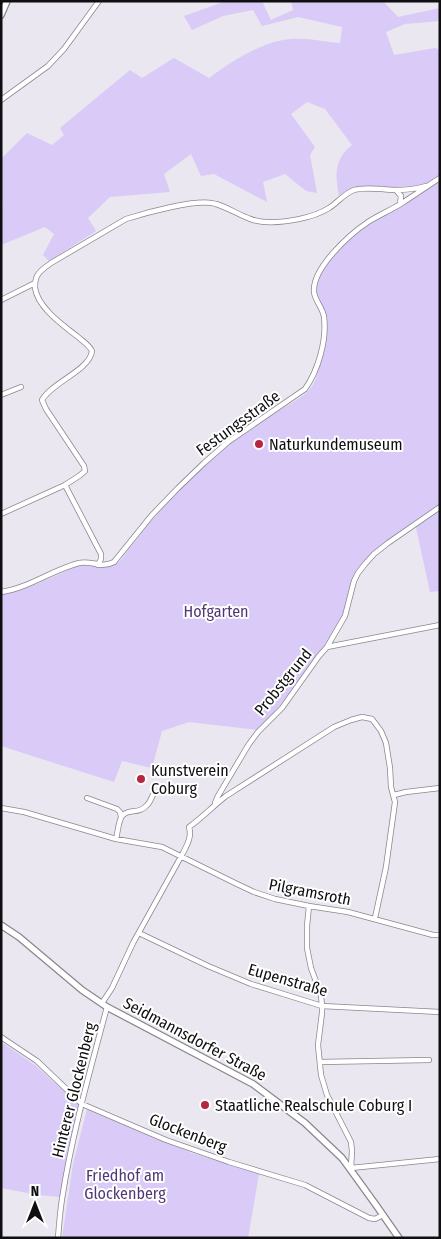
<svg xmlns="http://www.w3.org/2000/svg" width="441" height="1239" viewBox="0 0 441 1239" font-family="'Fira Sans Condensed',sans-serif">
  <rect width="100%" height="100%" fill="#eae7f0"/>
  <!-- green -->
  <path fill="#d9caf7" d="M226,1H262L271,20L293,10L291,1H383L398,17L440,8V21L405,24L386,32L394,55L435,48L440,50V176L421,187L412,189L355,187L348,190L339,196C335,175 334,159 352,145L325,109L307,102L291,114L315,147L310,155L317,193L306,191L285,174L263,182L267,202L214,174L201,176L191,154L164,174L170,192L110,197L88,218L96,231L49,261L43,255L54,234L45,227L1,245V204L3,203L1,198V159L27,133L52,145L64,135L60,128L130,70L142,78L174,58L209,78C232,61 264,40 293,39C308,38 324,42 340,43L342,27L298,17L262,26L253,10L223,16L192,30L184,16Z
    M440,181V591L430,592L415,523L374,552L363,563L354,577L343,614L331,636L277,709L259,730L189,722L162,731L152,768L122,761L114,782L1,746V594C24,592 57,575 79,565C92,564 106,572 119,562C122,560 125,554 128,550C137,540 145,528 154,518C177,490 204,463 233,442C248,431 264,421 280,410C291,403 306,396 313,385C319,375 329,330 327,319C326,310 319,303 317,294C309,251 409,200 440,181Z
    M1,1042L35,1065L80,1106L60,1197L38,1195L1,1188Z
    M87,1109L192,1153L259,1174L248,1238H62L73,1164Z"/>
  <g fill="none" stroke-linecap="round" stroke-linejoin="round">
    <defs>
      <path id="minor" d="M1,100L48,66L64,49L99,1
        M396,190L401,196L400,204
        M1,300L35,283
        M1,395L21,387
        M65,485L101,554V559L98,565
        M1,514L65,485L79,476L85,471L84,466L46,409L42,400C51,383 90,370 92,351C89,345 84,342 78,337C63,325 38,308 35,288C35,284 35,280 37,276C40,270 46,267 51,263L126,219C145,213 198,198 216,204C233,209 248,222 266,222C285,223 313,218 329,208C337,203 345,193 354,190C367,186 382,190 396,190C406,190 416,189 426,186
        M1,592C29,588 52,570 79,563C91,560 101,569 114,562L152,515L178,488L204,463L228,442L305,389C318,371 327,340 324,317C323,308 315,301 314,292C312,268 350,234 368,222C379,215 391,210 402,203C415,195 427,186 440,178
        M327,647L440,625
        M394,795L406,792L440,788
        M87,798L117,809L120,812L121,817
        M215,803L218,796L249,744L258,732L282,708L319,656L327,647L345,616L354,581L358,573L365,564L374,554L388,543L440,507
        M1,808L24,812L116,839L162,847L237,884L254,892L275,899L309,906L348,912L433,935H440
        M116,839C118,832 118,822 122,816C128,808 139,815 147,805C150,803 151,798 153,795
        M309,906L307,926V948L311,968L321,995L322,1006V1013L318,1045L321,1075L327,1095L351,1142L352,1151L351,1168L440,1159
        M139,933L208,966L251,984L322,1006L440,1012
        M102,1003L112,988L133,943L183,853C187,845 192,837 189,827C202,818 213,806 226,796L334,727L351,720L362,717L372,719L381,731L386,743L390,768L391,787L395,802L386,867L375,918
        M1,1037L37,1061L82,1104L166,1140L229,1162L305,1185L369,1218L375,1219L383,1215
        M320,1062L429,1060
        M58,1238C59,1225 60,1212 62,1199C72,1134 90,1071 107,1007"/>
      <path id="tertiary" d="M1,15L7,1
        M1,925L19,937L82,990L107,1007L253,1084L305,1123L342,1158L376,1205L399,1238"/>
    </defs>
    <!-- minor casing -->
    <use href="#minor" stroke="#8a878f" stroke-width="6"/>
    <!-- tertiary casing -->
    <use href="#tertiary" stroke="#8a878f" stroke-width="8"/>
    <!-- minor -->
    <use href="#minor" stroke="#fff" stroke-width="4.5"/>
    <!-- tertiary -->
    <use href="#tertiary" stroke="#fff" stroke-width="5.5"/>
  </g>
  <!-- markers -->
  <g fill="#b7253e" stroke="#fff" stroke-width="2">
    <circle cx="259" cy="444" r="5"/>
    <circle cx="141" cy="779" r="5"/>
    <circle cx="205" cy="1105" r="5"/>
  </g>
  <g text-anchor="middle" dominant-baseline="central" stroke-width="4" stroke-linejoin="round" paint-order="stroke">
    <!-- street labels -->
    <g font-size="16" fill="#0f0e11" stroke="#fff">
      <text transform="translate(238 423) rotate(-36)">Festungsstraße</text>
      <text transform="translate(283 682) rotate(-51)">Probstgrund</text>
      <text transform="translate(310 892) rotate(11)">Pilgramsroth</text>
      <text transform="translate(288 980) rotate(16)">Eupenstraße</text>
      <text transform="translate(195 1039) rotate(28)">Seidmannsdorfer Straße</text>
      <text transform="translate(74 1090) rotate(-76)">Hinterer Glockenberg</text>
      <text transform="translate(188 1133) rotate(21)">Glockenberg</text>
    </g>
    <!-- poi labels -->
    <g font-size="16" fill="#0f0e11" stroke="#fff" text-anchor="start">
      <text x="269" y="444">Naturkundemuseum</text>
      <text x="151" y="770">Kunstverein<tspan x="151" dy="18">Coburg</tspan></text>
      <text x="215" y="1105">Staatliche Realschule Coburg I</text>
    </g>
    <!-- park labels -->
    <g font-size="16" fill="#503775" stroke="#fff">
      <text x="216" y="611">Hofgarten</text>
      <text x="125" y="1175">Friedhof am<tspan x="125" dy="18">Glockenberg</tspan></text>
    </g>
  </g>
  <!-- border -->
  <rect width="441" height="1239" fill="none" stroke="#0f0e11" stroke-width="5"/>
  <!-- north arrow -->
  <g transform="translate(35 1204)" stroke="#ffffff" stroke-width="4" paint-order="stroke">
  <path d="M0-4L9 19L0 12L-9 19Z" fill="#0f0e11"/>
  <text y="-8" font-size="14" font-weight="bold" text-anchor="middle" fill="#0f0e11">N</text>
  </g>
</svg>
